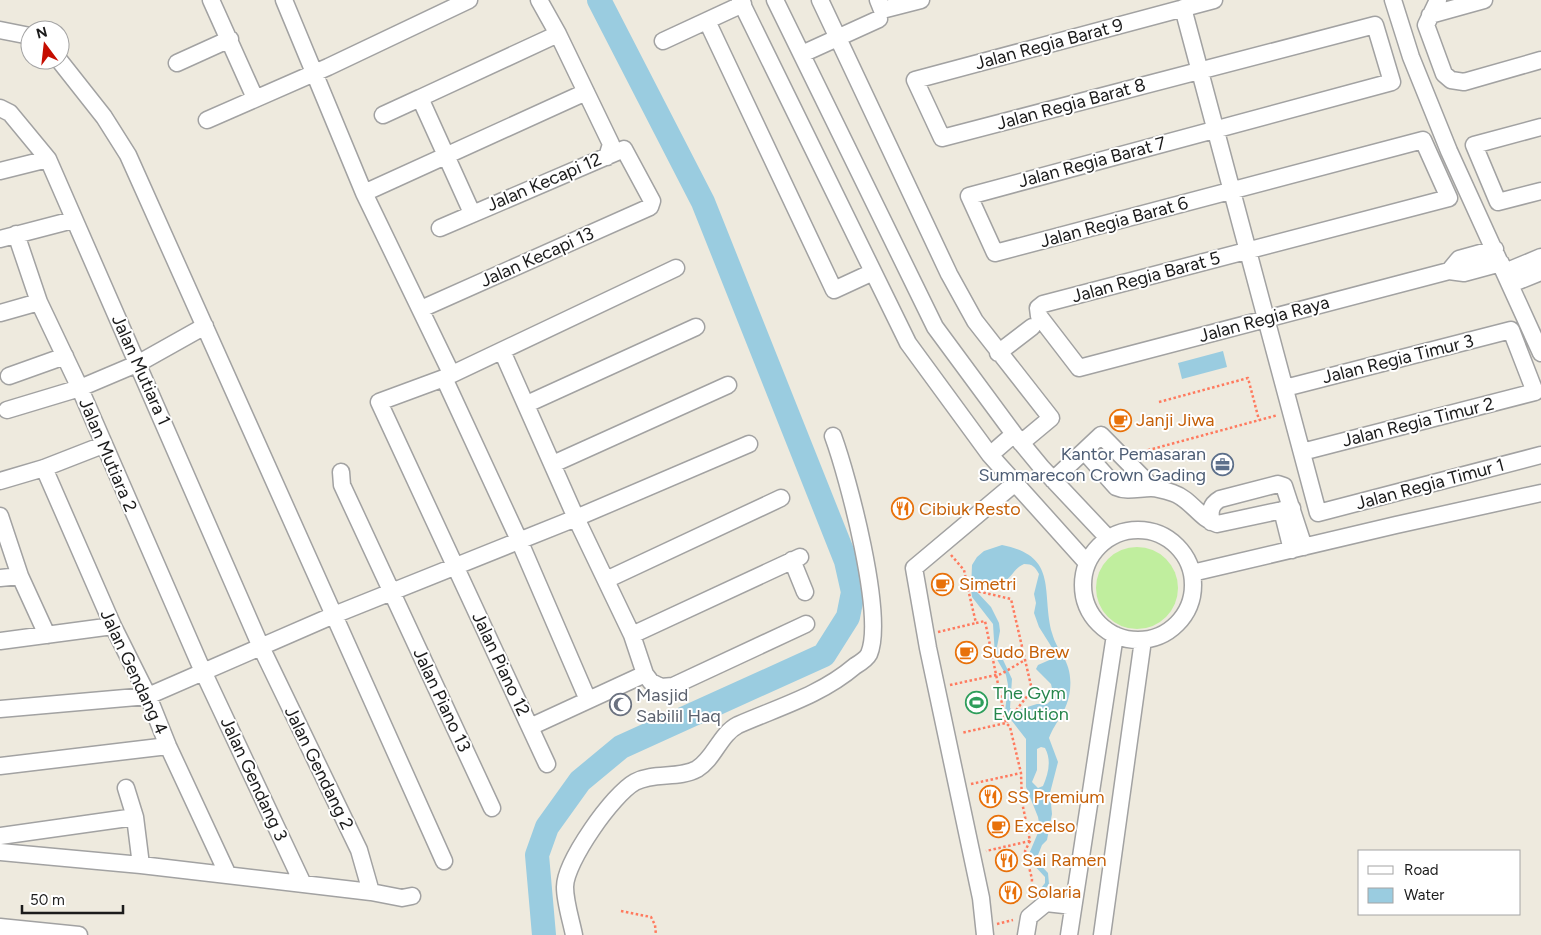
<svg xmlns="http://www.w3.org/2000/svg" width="1541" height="935" viewBox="0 0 1541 935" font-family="Figtree,sans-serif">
  <rect width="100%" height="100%" fill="#eeeade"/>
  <!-- grass -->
  <path fill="#c0ee9e" d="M1096 588a41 41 0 1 1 82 0a41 41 0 1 1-82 0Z"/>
  <!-- water -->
  <path fill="#9acce0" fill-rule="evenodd" d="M1223,351L1227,367L1182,379L1178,363Z
    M1002,545C1059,556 1041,591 1052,633C1058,655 1073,660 1070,690C1067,713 1056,720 1049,738L1058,762L1050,793L1052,814L1047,840L1042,845L1036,860L1048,873L1049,884L1038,899L1035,896L1045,883V877L1029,860V854L1040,828L1038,817L1026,787V739L1005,712L1008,685L1006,675L995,656L993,624L972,597L971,590L972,565L977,557L984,551ZM1024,564C1033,564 1035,567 1039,574L1034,594L1036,603L1034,613L1039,627L1056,654L1054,658L1038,665L1036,669L1051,684L1054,697L1047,704H1037L1014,711L1010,708L1012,679L997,647L1000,631L999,623L991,607L977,592L978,588C986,584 995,586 1002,583C1012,578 1014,568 1024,564ZM1041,747L1045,748C1052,761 1048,774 1043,786L1038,788L1032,782L1037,770V749Z"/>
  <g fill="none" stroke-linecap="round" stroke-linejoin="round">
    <!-- river -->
    <path stroke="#9acce0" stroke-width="24" d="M544,935L537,855L547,827L580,781L621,747L824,655L848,617L853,592L846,561L703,202L599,0"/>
    <defs>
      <path id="minor" d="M211,0L255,98
        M284,0L364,193L451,373
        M740,0L908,343L990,455L1087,563
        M775,0L935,327L1014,434L1042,468L1108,538
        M820,0L949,274L975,321L1051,418L1021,443
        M878,0L882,10L921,0
        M1214,0L915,80L942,138L1375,25L1392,82L969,196L995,253L1423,140L1449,198L1043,304L1038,308L1039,316L1079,368L1449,271L1464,273L1501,263
        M1393,0L1411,57L1449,151L1541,353
        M1438,0L1426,25L1444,74L1451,80L1464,82L1541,60
        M1183,8L1318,513L1541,455
        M1430,15L1484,0
        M707,21L834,290L873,272
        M0,30L30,36
        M558,34L611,144L607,157
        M663,41L743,4
        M802,54L879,19
        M59,60L104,117L128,155L444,861
        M177,63L230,39
        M0,108L10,113L48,159L261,647L359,850L371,892
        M383,115L420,98
        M207,120L328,67L469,0
        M1541,127L1474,145L1498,202L1541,191
        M0,171L48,159
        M364,193L586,92
        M472,213L420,98L558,34L539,0
        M16,234L39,302L77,382L201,667L303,884
        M0,239L73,220
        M1449,271L1459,259L1495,249
        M1505,272L1541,257
        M1511,284L1541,272
        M421,309L650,207L652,201L624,149L440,228
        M0,313L39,302
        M502,351L576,518L632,635L645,674L651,682L661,687L673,686L806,624
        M998,353L1032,327
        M9,376L65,356
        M444,378L519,540L588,700
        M1285,388L1511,330L1535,392L1302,452
        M527,404L696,327
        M7,410L80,388L139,363L205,326
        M1084,451L1101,435L1153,488
        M990,455L1014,434
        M553,464L728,385
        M44,468L113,626L148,696L168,746L228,875
        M341,472L342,485L492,808
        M1053,480L1084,451L1116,487C1127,492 1139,488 1151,488C1158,488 1167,491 1173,493C1191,499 1200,519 1217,524L1292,508
        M0,481L44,468L103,445
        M1282,510L1292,550
        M0,516L20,576L47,635
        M1211,522C1210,511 1210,505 1220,499L1278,484L1284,486L1304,547
        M1083 585a55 55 0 1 1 110 0a55 55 0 1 1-110 0Z
        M792,560L805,592
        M1192,573L1396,525L1541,493
        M0,578L20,576
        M606,580L781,498
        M632,635L800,557
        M0,641L113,626
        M0,709L148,696L334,615L576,518L749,444
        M530,727L645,674
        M547,764L379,402L444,378L676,268
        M0,766L168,746
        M0,836L135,817
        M0,852L141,865L135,817L126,788
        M141,865L371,892L402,898L412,896
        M0,927L79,935
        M574,935C571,920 565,902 565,887C565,862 613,794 635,782C654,772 679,779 697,769C714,759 720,734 738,725C779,707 821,695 855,666C860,663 867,658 869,654C885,616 848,477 833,436
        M985,935L981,898L928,648L914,568L1014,484
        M1026,935L1029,917L1046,903L1073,906
        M1069,935L1115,635
        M1102,935L1143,640"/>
    </defs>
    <!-- minor casing -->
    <use href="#minor" stroke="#a2a2a2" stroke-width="19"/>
    <!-- path -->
    <path stroke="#ff7a5e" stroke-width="2.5" stroke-dasharray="2.5 2.5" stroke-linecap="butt" d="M1159,402L1248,378L1259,420
      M1140,456L1145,451L1278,415
      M951,555L964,570L968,589L1011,599L1032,690L1006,723L961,733
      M968,589L976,623L985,621L1006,723L1010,727L1021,773L1022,802L1030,841L986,851
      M938,632L976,623
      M950,685L1001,674L1025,660
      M971,784L1021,773
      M1030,841L1025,851L1032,879L1031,897
      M621,911L651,917L655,925L656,935
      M997,924L1013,920"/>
    <!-- minor -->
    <use href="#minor" stroke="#fff" stroke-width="16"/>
  </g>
  <!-- icons -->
  <defs>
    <symbol id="cafe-ring" viewBox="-11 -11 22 22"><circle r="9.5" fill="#fff" stroke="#e8710a" stroke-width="1.5"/><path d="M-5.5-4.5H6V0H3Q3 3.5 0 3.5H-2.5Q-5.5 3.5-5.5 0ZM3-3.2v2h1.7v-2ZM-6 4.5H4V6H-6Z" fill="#e8710a"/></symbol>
    <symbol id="office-ring" viewBox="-11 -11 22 22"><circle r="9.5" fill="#fff" stroke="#5c6f8a" stroke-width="1.5"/><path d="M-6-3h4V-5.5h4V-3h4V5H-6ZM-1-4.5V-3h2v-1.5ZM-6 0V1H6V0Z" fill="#5c6f8a"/></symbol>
    <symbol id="restaurant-ring" viewBox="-11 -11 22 22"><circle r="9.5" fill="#fff" stroke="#e8710a" stroke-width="1.5"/><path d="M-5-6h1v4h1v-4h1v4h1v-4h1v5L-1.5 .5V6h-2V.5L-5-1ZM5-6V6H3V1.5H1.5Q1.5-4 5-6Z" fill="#e8710a"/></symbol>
    <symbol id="stadium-ring" viewBox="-11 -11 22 22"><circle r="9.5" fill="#fff" stroke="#2e9e5b" stroke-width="1.5"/><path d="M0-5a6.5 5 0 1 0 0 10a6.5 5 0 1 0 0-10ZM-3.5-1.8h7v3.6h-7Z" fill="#2e9e5b"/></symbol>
    <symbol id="mosque-ring" viewBox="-11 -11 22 22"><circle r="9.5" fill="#fff" stroke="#6b7280" stroke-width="1.5"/><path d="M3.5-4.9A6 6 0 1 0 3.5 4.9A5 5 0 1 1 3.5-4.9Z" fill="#6b7280"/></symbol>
  </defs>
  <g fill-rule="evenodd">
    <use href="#cafe-ring" x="1108" y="408" width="25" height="25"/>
    <use href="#office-ring" x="1210" y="452" width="25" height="25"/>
    <use href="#restaurant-ring" x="890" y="496" width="25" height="25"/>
    <use href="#cafe-ring" x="930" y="572" width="25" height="25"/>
    <use href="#cafe-ring" x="954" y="640" width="25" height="25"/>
    <use href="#stadium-ring" x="964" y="690" width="25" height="25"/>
    <use href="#mosque-ring" x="608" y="692" width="25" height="25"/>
    <use href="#restaurant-ring" x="978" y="784" width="25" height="25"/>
    <use href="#cafe-ring" x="986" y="814" width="25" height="25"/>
    <use href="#restaurant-ring" x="994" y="848" width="25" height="25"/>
    <use href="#restaurant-ring" x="998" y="880" width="25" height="25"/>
  </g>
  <g text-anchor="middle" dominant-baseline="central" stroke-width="4" stroke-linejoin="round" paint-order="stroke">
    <!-- street labels -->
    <g font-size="18" fill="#1b1b1b" stroke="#fff">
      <text transform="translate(1049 44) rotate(-15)">Jalan Regia Barat 9</text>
      <text transform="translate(1071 104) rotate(-15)">Jalan Regia Barat 8</text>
      <text transform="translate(1092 162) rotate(-15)">Jalan Regia Barat 7</text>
      <text transform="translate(544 182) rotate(-23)">Jalan Kecapi 12</text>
      <text transform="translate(1114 222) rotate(-15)">Jalan Regia Barat 6</text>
      <text transform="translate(537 257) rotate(-24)">Jalan Kecapi 13</text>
      <text transform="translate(1146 277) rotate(-15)">Jalan Regia Barat 5</text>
      <text transform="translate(1264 319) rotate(-15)">Jalan Regia Raya</text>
      <text transform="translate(1398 359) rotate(-14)">Jalan Regia Timur 3</text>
      <text transform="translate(141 370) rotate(66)">Jalan Mutiara 1</text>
      <text transform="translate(1418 422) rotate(-14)">Jalan Regia Timur 2</text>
      <text transform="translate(108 455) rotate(67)">Jalan Mutiara 2</text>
      <text transform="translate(1430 484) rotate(-15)">Jalan Regia Timur 1</text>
      <text transform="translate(501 664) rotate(65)">Jalan Piano 12</text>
      <text transform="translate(134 672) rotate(65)">Jalan Gendang 4</text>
      <text transform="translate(442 700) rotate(65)">Jalan Piano 13</text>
      <text transform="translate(319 768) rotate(64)">Jalan Gendang 2</text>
      <text transform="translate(254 779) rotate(65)">Jalan Gendang 3</text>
    </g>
    <!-- food labels -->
    <g font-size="18" fill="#c56008" stroke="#fff" text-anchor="start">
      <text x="1136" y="420">Janji Jiwa</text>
      <text x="919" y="509">Cibiuk Resto</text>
      <text x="959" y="584">Simetri</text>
      <text x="982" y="652">Sudo Brew</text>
      <text x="1007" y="797">SS Premium</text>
      <text x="1014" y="826">Excelso</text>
      <text x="1022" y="860">Sai Ramen</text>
      <text x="1027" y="892">Solaria</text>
    </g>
    <!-- service labels -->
    <g font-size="18" fill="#4e5e75" stroke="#fff" text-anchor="end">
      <text x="1206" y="454">Kantor Pemasaran<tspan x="1206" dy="21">Summarecon Crown Gading</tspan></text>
    </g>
    <!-- leisure labels -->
    <g font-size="18" fill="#27864d" stroke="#fff" text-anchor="start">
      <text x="993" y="693">The Gym<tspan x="993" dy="21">Evolution</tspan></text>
    </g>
    <!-- worship labels -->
    <g font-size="18" fill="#5b616d" stroke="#fff" text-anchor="start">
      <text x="636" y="695">Masjid<tspan x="636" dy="21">Sabilil Haq</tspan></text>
    </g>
  </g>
  <!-- legend -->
  <rect x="1358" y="850" width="162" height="65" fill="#ffffff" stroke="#a4a4a4"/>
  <rect x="1368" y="866" width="25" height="8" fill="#ffffff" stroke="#a4a4a4"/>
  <text x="1404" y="875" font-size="15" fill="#1b1b1b">Road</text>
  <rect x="1368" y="888" width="25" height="15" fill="#9acce0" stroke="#a4a4a4"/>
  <text x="1404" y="900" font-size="15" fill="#1b1b1b">Water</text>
  <!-- north arrow -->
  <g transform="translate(45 45) rotate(345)"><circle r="24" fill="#ffffff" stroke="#a4a4a4"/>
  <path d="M0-4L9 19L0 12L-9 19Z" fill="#c50d00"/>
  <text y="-8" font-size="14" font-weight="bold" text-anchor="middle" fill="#1b1b1b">N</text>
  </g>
  <!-- scale -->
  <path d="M22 905v8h101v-8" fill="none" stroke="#1b1b1b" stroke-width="2.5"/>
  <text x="30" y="905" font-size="15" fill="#1b1b1b" stroke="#ffffff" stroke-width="4" paint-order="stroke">50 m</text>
</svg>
